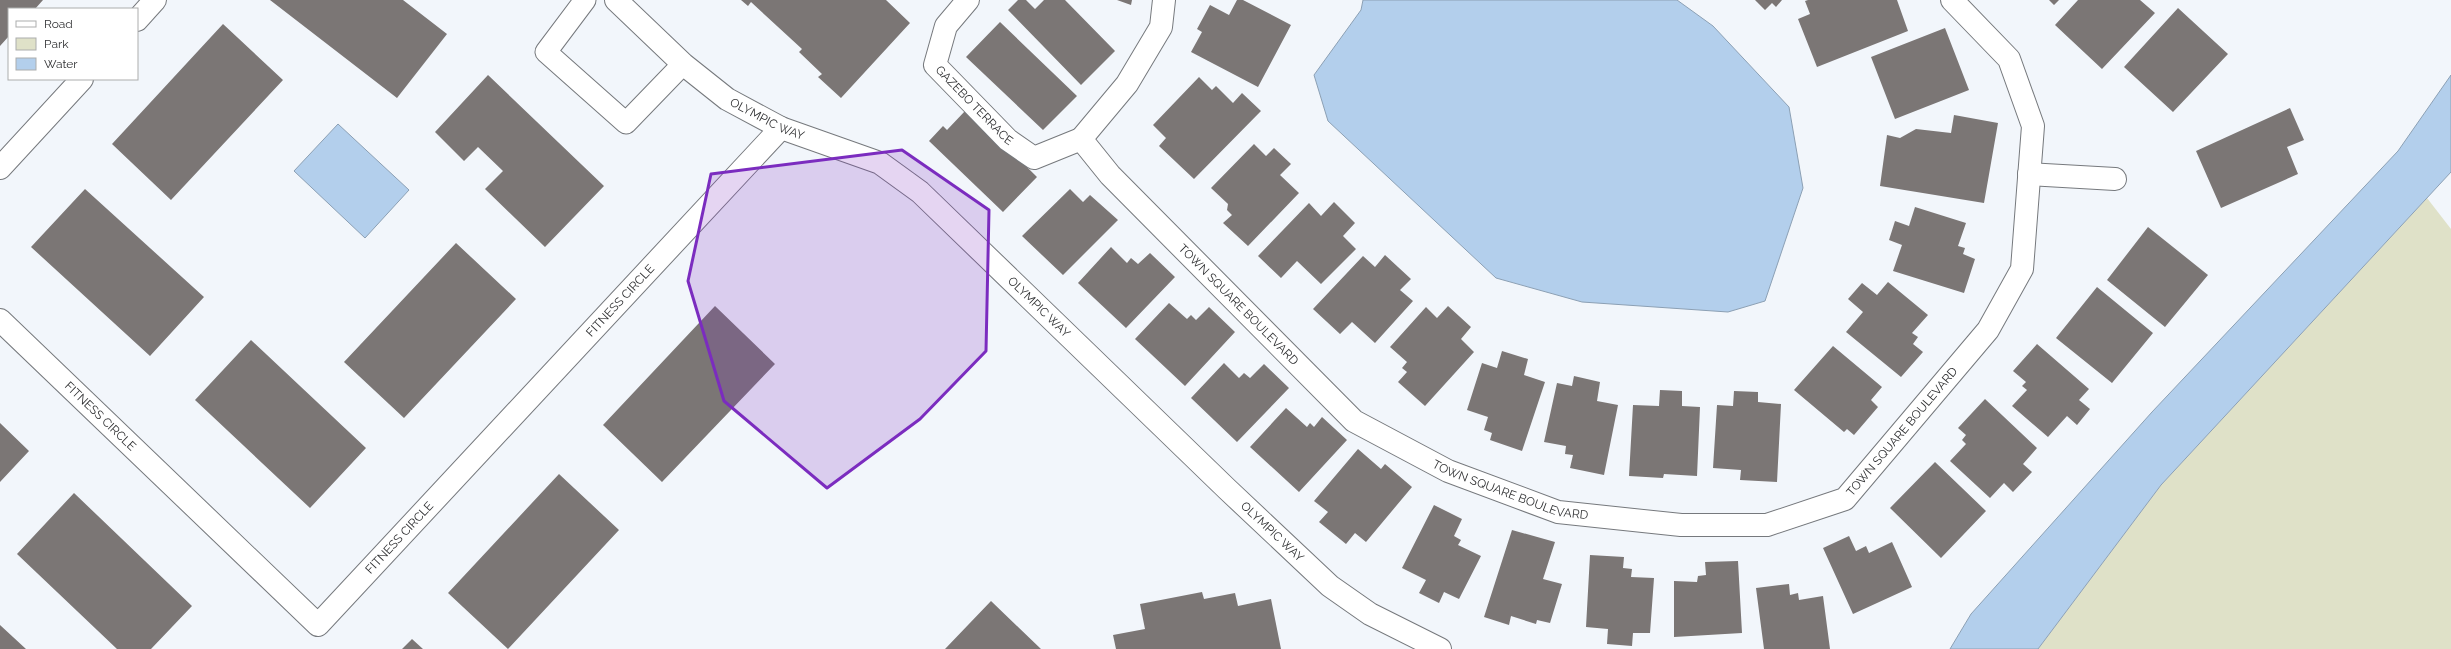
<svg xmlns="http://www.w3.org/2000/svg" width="2451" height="649" viewBox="0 0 2451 649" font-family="Raleway,sans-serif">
  <rect width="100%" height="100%" fill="#f2f6fb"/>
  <!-- green -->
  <path fill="#dfe1c8" d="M2427,198L2451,229V649H2038L2161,485Z"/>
  <!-- water -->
  <path fill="#b3cfec" stroke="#8ca0b4" d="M1363,0H1677L1713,26L1789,107L1803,188L1765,301L1728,312L1582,302L1496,278L1328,121L1314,75L1361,10Z
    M2451,75V172L2161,485L2038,649H1950L1971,614L2152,412L2398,151Z
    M338,124L409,190L365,238L294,171Z"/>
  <!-- building -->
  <path fill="#7b7675" d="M0,0H43L35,9H9V36L0,46Z
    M270,0H403L447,34L397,98Z
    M741,0H886L910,23L841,98L818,77L822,74L799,52L802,49L751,2L748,6Z
    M1018,0H1026L1035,9L1044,0H1065L1115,51L1081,85L1008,10Z
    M1117,0H1132L1131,5Z
    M1237,0H1243L1291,25L1258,87L1191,52L1202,32L1197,29L1210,5L1229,15Z
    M1755,0H1782L1776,7L1772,3L1765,10Z
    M1808,0H1897L1908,31L1817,67L1798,19L1810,14L1805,1Z
    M2049,0H2059L2054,5Z
    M2078,0H2140L2155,13L2102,69L2055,25Z
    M2178,8L2228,54L2173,112L2124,67Z
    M1000,22L1077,96L1043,130L966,57Z
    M223,24L283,80L171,200L112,144Z
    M1945,28L1969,90L1895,119L1871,57Z
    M488,75L604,186L545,247L485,189L503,171L478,147L464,161L435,132Z
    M1199,77L1212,90L1216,86L1233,103L1242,93L1261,111L1194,179L1159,146L1166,138L1153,125Z
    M2290,108L2304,140L2287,147L2298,174L2221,208L2196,151Z
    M965,111L974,121L977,118L1037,177L1003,212L929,141L943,126L947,130Z
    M1954,115L1998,123L1984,203L1880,186L1887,135L1900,138L1916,129L1951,133Z
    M1254,144L1266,156L1274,148L1291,164L1280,175L1299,193L1248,246L1223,223L1232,215L1227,210L1228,204L1211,188Z
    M85,189L204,297L150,356L31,247Z
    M1070,189L1083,202L1090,195L1118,220L1063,275L1022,236Z
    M1334,202L1355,223L1343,236L1356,249L1321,284L1297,261L1281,278L1258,256L1309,203L1321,216Z
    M1915,207L1966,223L1958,246L1965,248L1963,254L1975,259L1964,293L1893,271L1902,245L1889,240L1895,221L1909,226Z
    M2148,227L2208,275L2165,327L2107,280Z
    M456,243L516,299L404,418L344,362Z
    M1111,247L1127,263L1131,258L1138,264L1150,253L1175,277L1126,328L1078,283Z
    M1385,255L1411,279L1400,290L1413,301L1375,343L1352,322L1340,334L1313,309L1363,256L1375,267Z
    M1888,282L1928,315L1912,333L1918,337L1913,344L1923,352L1901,377L1846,332L1863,312L1848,299L1862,283L1877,295Z
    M2097,287L2153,333L2112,383L2056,338Z
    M1169,303L1187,319L1191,315L1196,320L1209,307L1235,332L1185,386L1135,339Z
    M715,306L775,364L662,482L603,425Z
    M1448,306L1471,327L1461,339L1474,352L1425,406L1398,382L1407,372L1402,368L1407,362L1390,347L1426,307L1437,318Z
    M251,340L366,448L310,508L195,400Z
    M2037,344L2089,389L2079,400L2090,409L2077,425L2067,416L2048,437L2012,406L2027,390L2022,386L2026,382L2013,371Z
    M1833,346L1882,387L1871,400L1878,407L1854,435L1847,429L1844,432L1794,390Z
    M1502,351L1528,359L1524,375L1545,382L1522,451L1490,440L1492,433L1484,430L1488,417L1467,410L1482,363L1497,368Z
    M1224,363L1239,378L1244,373L1250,378L1264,364L1289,388L1237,442L1191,398Z
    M1574,376L1600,382L1597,401L1618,405L1604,475L1570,468L1573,455L1565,454L1566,446L1544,442L1557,383L1572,386Z
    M1660,390L1682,391V406L1700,407L1697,476L1664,474L1663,478L1629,476L1633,405L1659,406Z
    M1734,391L1758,392V402L1781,404L1777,482L1740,480L1741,470L1713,468L1717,405L1733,406Z
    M1985,399L2037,448L2023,464L2032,472L2013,492L2004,483L1990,498L1950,461L1966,444L1962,440L1966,435L1958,428Z
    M1286,408L1307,427L1310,423L1314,427L1322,417L1347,440L1299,492L1250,447Z
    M0,423L29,451L0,482Z
    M1358,449L1381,469L1385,464L1412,487L1366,542L1355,533L1346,544L1319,522L1328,512L1314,501Z
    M1935,462L1986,511L1941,558L1890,508Z
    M559,474L619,530L508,649L448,593Z
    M74,493L192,606L151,649H117L17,554Z
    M1434,505L1462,519L1454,536L1461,540L1458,545L1481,556L1459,599L1444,592L1439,603L1419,593L1426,580L1402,568Z
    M1512,530L1555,542L1543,579L1562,584L1550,623L1537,620L1536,624L1511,616L1509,625L1484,617Z
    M1849,536L1856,551L1866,546L1869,553L1892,542L1912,587L1853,614L1823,548Z
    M1590,555L1624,557L1623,568L1632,569L1631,577L1654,578L1650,633H1633L1632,646L1607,644L1608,629L1586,627Z
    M1738,561L1742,633L1674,637V581L1697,582L1698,576L1706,575L1705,562Z
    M1789,584L1790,595L1798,593L1799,600L1823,596L1830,649H1764L1756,588Z
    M1202,592L1204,599L1235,593L1238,606L1271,599L1281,649H1116L1113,635L1145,629L1140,604Z
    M991,601L1041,649H945Z
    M0,625L26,649H0Z
    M412,639L423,649H402Z"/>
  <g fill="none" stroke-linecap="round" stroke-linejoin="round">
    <defs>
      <path id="lane" d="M585,0L546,52L626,123L683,64"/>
      <g id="street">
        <path id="s1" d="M616,0L683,64L727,99L781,128L880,163L920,192L1227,489L1330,586L1370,614L1440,649"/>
        <path id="s2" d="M968,0L946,26L935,65L1008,140L1034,158L1081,139"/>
        <path id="s3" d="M1164,0L1161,27L1127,84L1081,139L1110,175L1354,421L1448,471L1558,512L1681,525H1767L1845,499L1988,330L2022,269L2033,126L2009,59L1952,0"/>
        <path d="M137,20L155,0"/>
        <path d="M0,168L82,79"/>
        <path d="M2029,174L2115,179"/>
        <path id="s4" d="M0,320L318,625L781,128"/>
      </g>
    </defs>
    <!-- lane casing -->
    <use href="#lane" stroke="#76797d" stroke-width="23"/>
    <!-- street casing -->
    <use href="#street" stroke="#76797d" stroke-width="24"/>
    <!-- lane -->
    <use href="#lane" stroke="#fff" stroke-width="21"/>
    <!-- street -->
    <use href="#street" stroke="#fff" stroke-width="22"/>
  </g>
  <!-- marked area -->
  <path fill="#7b2cbf" fill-opacity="0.2" stroke="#7b2cbf" stroke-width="3" stroke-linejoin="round" d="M902,150L989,210L986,351L920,419L827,488L724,401L688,281L711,174Z"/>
  <g text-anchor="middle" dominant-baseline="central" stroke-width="4" stroke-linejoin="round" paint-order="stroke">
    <!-- street labels -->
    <g font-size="12" fill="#303133" stroke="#fff">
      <text stroke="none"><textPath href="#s2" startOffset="131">GAZEBO TERRACE</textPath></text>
      <text stroke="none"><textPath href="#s1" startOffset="194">OLYMPIC WAY</textPath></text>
      <text stroke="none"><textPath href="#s4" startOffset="884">FITNESS CIRCLE</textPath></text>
      <text stroke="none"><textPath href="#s3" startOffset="394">TOWN SQUARE BOULEVARD</textPath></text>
      <text stroke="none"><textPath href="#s1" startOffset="530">OLYMPIC WAY</textPath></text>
      <text stroke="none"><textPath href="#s4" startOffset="139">FITNESS CIRCLE</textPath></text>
      <text stroke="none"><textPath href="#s3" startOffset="1162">TOWN SQUARE BOULEVARD</textPath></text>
      <text stroke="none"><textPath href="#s3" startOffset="730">TOWN SQUARE BOULEVARD</textPath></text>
      <text stroke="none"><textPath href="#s1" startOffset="854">OLYMPIC WAY</textPath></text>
      <text stroke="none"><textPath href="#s4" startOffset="560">FITNESS CIRCLE</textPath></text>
    </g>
  </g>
  <!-- legend -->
  <rect x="8" y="8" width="130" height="72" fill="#ffffff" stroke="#acadad"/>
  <rect x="16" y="21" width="20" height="6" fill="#ffffff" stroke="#acadad"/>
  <text x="44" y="28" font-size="12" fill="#303133">Road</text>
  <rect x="16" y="38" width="20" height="12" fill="#dfe1c8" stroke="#acadad"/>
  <text x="44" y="48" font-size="12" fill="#303133">Park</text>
  <rect x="16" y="58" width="20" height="12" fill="#b3cfec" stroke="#acadad"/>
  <text x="44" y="68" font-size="12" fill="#303133">Water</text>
</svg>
